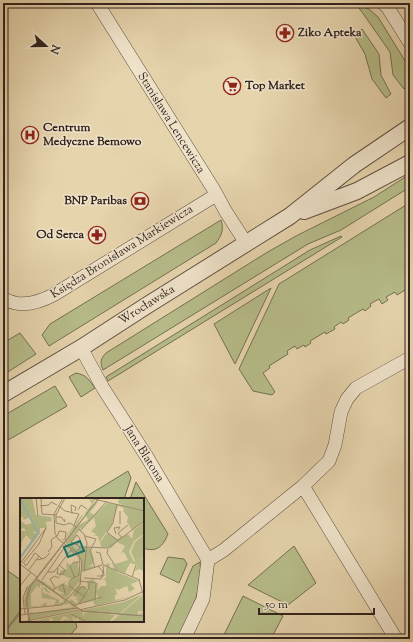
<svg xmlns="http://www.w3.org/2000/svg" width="413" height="642" viewBox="0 0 413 642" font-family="'Sorts Mill Goudy',serif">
  <rect width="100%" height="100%" fill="#e6d4ad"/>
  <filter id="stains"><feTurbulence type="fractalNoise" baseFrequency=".005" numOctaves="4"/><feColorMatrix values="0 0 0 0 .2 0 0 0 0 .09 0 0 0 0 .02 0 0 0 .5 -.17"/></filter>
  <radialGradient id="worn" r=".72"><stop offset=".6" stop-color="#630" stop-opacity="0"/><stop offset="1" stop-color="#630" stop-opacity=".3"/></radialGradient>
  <!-- green -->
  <path fill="#b6bc89" stroke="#747053" d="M357,5L369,9L378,17L410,69V84L404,89L393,75L390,52Z
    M362,29L379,54L381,75L391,94L386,98L372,79L365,54L354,35Z
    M410,174V187L341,230L308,244L103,370C100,363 100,359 106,353L266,253L296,236L374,197Z
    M406,205L410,210V287L397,295L395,292L386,297L388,300L382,304L379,299L370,304L371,306L365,311L363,309L348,318L349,320L343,324L341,322L334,327L335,329L326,334L325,332L310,341L311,343L305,347L304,345L297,349L295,346L287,351L288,354L269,366L270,368L263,373L275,392L272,395L253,391L239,369L279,284Z
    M221,220C224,229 222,235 216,243L49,346L42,335L50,324Z
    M341,236L342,237L108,381L106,377L310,250Z
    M271,288L235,364L214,324Z
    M20,333L36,354L3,375V343Z
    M76,373C87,375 89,380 95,388L81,397L69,377Z
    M55,386L67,406L3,443V416Z
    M128,471L131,478L124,499H82Z
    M136,482L168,534C163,546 157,553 143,548V499H130Z
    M294,546L316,583L288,605L248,585Z
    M168,557L184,559L187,564L179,583L160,574Z
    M200,562C203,591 190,614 178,639H161L193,566Z
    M5,569L21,580V610L3,633V573Z
    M243,596L283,616L271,639H222Z
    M21,612V621H75L77,627L67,639H3V635Z"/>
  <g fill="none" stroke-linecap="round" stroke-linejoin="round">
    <defs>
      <path id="minor" d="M97,3L214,190L226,212L246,243
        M383,3L388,8L410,43
        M3,299C7,300 11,302 15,303C29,306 42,301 55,294L216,195
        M81,348L103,388L147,457L208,560L203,599L184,639
        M303,486L329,461L335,445L341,412L347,399L356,388L410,358
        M208,560L224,550L303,486L396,639"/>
      <path id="tertiary" d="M304,211L357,191L410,163
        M3,394L81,348L146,306L290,216L354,165L410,127"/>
    </defs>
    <!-- minor casing -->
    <use href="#minor" stroke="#5f4f41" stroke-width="14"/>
    <!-- tertiary casing -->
    <use href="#tertiary" stroke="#5f4f41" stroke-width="18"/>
    <!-- minor -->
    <use href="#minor" stroke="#efe3ca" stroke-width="13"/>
    <!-- tertiary -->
    <use href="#tertiary" stroke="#efe3ca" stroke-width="16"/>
  </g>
  <!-- icons -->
  <defs>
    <symbol id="pharmacy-ring" viewBox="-11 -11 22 22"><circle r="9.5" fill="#efe3ca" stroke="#8f2418" stroke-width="1.5"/><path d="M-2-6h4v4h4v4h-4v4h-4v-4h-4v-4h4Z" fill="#8f2418"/></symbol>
    <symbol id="supermarket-ring" viewBox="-11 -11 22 22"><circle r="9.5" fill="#efe3ca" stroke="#8f2418" stroke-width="1.5"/><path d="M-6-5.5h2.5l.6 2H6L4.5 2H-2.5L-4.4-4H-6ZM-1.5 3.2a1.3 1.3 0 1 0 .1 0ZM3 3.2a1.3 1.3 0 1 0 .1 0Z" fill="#8f2418"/></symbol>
    <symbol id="hospital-ring" viewBox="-11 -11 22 22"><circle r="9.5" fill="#efe3ca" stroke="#8f2418" stroke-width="1.5"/><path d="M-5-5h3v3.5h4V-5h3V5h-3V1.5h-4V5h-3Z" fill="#8f2418"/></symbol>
    <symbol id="bank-ring" viewBox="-11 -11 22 22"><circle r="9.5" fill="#efe3ca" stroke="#8f2418" stroke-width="1.5"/><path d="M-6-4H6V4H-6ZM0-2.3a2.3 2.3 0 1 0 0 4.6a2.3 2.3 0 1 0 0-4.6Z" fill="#8f2418"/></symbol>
  </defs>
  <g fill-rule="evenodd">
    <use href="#pharmacy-ring" x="275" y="23" width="20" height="20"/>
    <use href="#supermarket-ring" x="222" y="76" width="20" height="20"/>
    <use href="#hospital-ring" x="20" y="125" width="20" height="20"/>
    <use href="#bank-ring" x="130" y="191" width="20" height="20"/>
    <use href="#pharmacy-ring" x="87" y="225" width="20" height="20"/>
  </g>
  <g text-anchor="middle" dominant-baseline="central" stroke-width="3" stroke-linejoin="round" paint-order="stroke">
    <!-- poi labels -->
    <g font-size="12" font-weight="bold" fill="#32231d" stroke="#efe3ca" text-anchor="start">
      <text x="298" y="33">Ziko Apteka</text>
      <text x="245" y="86">Top Market</text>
      <text x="43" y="128">Centrum<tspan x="43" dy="14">Medyczne Bemowo</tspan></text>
      <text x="127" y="201" text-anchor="end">BNP Paribas</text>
      <text x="84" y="235" text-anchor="end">Od Serca</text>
    </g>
    <!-- street labels -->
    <g font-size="12" fill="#32231d" stroke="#efe3ca">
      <text transform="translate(171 123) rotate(58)">Stanisława Lencewicza</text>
      <text transform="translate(122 252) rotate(-32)">Księdza Bronisława Markiewicza</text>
      <text transform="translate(147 305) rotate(-32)">Wrocławska</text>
      <text transform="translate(144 454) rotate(58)">Jana Blatona</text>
    </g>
  </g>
  <!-- overview -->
  <g transform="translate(20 498)">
    <rect width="124" height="124" fill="#e6d4ad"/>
    <path d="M1,0H12L16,17L31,19L32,23L26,24L27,30H20V35L0,62L19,35ZM99,0H124V23L112,32L107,24L108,19L103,13L104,10L98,8L92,26L79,44L78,38H72L77,37L71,33L76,28L74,20L59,32L51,46L59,55L58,52L61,49L62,51L63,49H70L74,61L72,67H68L74,69L62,74V77L61,59L45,45L54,30L43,43L41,41H44L61,18L64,16L55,29L68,22L65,15L72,6L69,1L75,2L72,7L79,3L70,14L74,17L87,5L103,7L98,5ZM0,1L9,19L6,21L3,22L4,19L2,20L0,17ZM1,23L6,27L12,25L17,33L12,35H17L12,43L6,37L1,45L2,49L0,48V33H6L4,30L0,32ZM124,24V36L114,43L109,54L114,64L119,60L124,62V73L119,71L115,73L117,67L110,65L105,75L99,73L95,66L108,62L104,54L101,55L105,48L97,44L91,50L81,49L80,44L87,35L97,41L108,36L112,41L114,32ZM124,37V61L119,60L115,63L111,54L115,44ZM46,64L50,67V69L54,64L60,65L58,66V72L60,66L59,76L61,71L60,82L48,98L45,99H50L60,83V86L48,101L40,96H46L37,92L39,89L36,90L47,83L44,86L48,88L45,90L48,89V84L60,78L52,81L42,77L39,79L40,73L47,71ZM92,64L97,72H95L97,74L119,83L111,86L115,91L109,94L107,88L98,92L95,90L97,96L93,99L95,98V102L115,98L75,108L73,103L63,105L61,103V106L57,105L58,103L55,101H59L55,98L56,95L52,99L62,80L60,89L67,88L65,90L68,95L70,91L68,92L67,83L73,81L76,85H73L76,86L75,99L76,85H78L76,102L78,101L77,93L81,88H86V83L82,81L86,80V70L88,69L84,67L90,65L89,70L94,72ZM18,81L22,84L19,81L33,90L38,87L33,91L24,85L51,107L50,102L51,101L57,106L55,110L57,111L10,122V111V114L15,115L53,109L49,106L8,109V105L5,110L4,102L7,88ZM20,84L21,88L23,87L43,101L44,105L41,104L39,106V102L22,94L24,89L25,93L31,96L25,89H23L22,91L20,90ZM17,88L21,91L22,100L36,102L34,107L26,108L27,104L20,108H11V96ZM123,96L99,116L76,115L95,117L89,124H59L58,120L56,119L57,123L52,118L54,124H44L43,121L50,122L44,118L39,124H32L33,120L29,121L30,124H11L62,112L64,122V115L69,114L63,112L104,104ZM123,97L124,114L118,113V116L123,115L124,117H109L124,119L123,124H91Z" fill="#b6bc89" fill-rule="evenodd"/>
    <path fill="none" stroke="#96b8ae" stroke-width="2" d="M0,60L18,35L0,0"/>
    <path fill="none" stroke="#9e8d73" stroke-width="1" d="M16,0L18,18M21,0L22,16L36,17V25L44,27L50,25L56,29M70,0L124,13M97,6L93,25L87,34L98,43M20,8L29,7L31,4L37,7M39,8L45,13L59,16L54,27M58,12L61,7L67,11M52,16L51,7L56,9L55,13M36,17L45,0M36,19H41L45,24L44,21M100,26V13M58,31L64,36L67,45L64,73M60,33L87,3M96,36L94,30L100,29L98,32M65,38L76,41L70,53L75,70M102,40L98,35L108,27M57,47L51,44L57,37L60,41L57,47L60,49M67,49L88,50M88,50L124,23M88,51L87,55L98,72M28,54L32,49L31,42L38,37L39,33L46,34L45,42M56,54L60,49H66M76,54L80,55L83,67M17,62L25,60L30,55M3,64L6,68L15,55L19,58M4,64L19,46L26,30M0,66L26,30M0,66L18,80M83,67L120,82M38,70L37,76H43L45,72L39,67M8,73L19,58L22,61M63,73L82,67M27,74H34L51,52M77,78H84L83,68M112,79L116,67M55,80L50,68L54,64H60M64,80L81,81L83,74L78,68M16,81L62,113L124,118M17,81L62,113L124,118M22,82L46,47M119,82L124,99M49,83L59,77L60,64L59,59L50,52M59,83L76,85L75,102M0,88L11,74M49,88L65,99M35,90L30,81L35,78L39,80M33,92L43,86L45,96M54,98L62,88L68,92M59,106L69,91V85M42,107L60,87L62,64L59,57L38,41L35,35L34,16L43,0M55,107L82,99M0,111L42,107M5,116L3,100L7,89M51,116L67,124M0,117L58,110M3,124L105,102L124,93M9,124L6,104L9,89L79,0M10,124L7,102L11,88L79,0"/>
    <path fill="#0f766e" fill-opacity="0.15" stroke="#0f766e" stroke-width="2" d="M60,43L64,53L48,59L44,49Z"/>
    <rect width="124" height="124" fill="none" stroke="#32231d" stroke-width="2"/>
  </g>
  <!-- margin -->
  <rect width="413" height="642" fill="none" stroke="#e6d4ad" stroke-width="16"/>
  <rect x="4" y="4" width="405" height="634" fill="none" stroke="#32231d" stroke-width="2"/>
  <rect x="8" y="8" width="397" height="626" fill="none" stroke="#32231d"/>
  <!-- north arrow -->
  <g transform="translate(46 46) rotate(111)" stroke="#efe3ca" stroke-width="3" paint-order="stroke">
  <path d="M0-3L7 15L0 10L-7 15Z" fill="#32231d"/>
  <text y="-6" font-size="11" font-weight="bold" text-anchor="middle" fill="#32231d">N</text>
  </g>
  <!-- scale -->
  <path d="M259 608v6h115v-6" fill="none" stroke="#32231d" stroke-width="2"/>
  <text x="265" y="608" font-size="12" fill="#32231d" stroke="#efe3ca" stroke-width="3" paint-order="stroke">50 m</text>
  <rect width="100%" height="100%" filter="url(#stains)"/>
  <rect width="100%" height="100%" fill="url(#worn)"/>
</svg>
